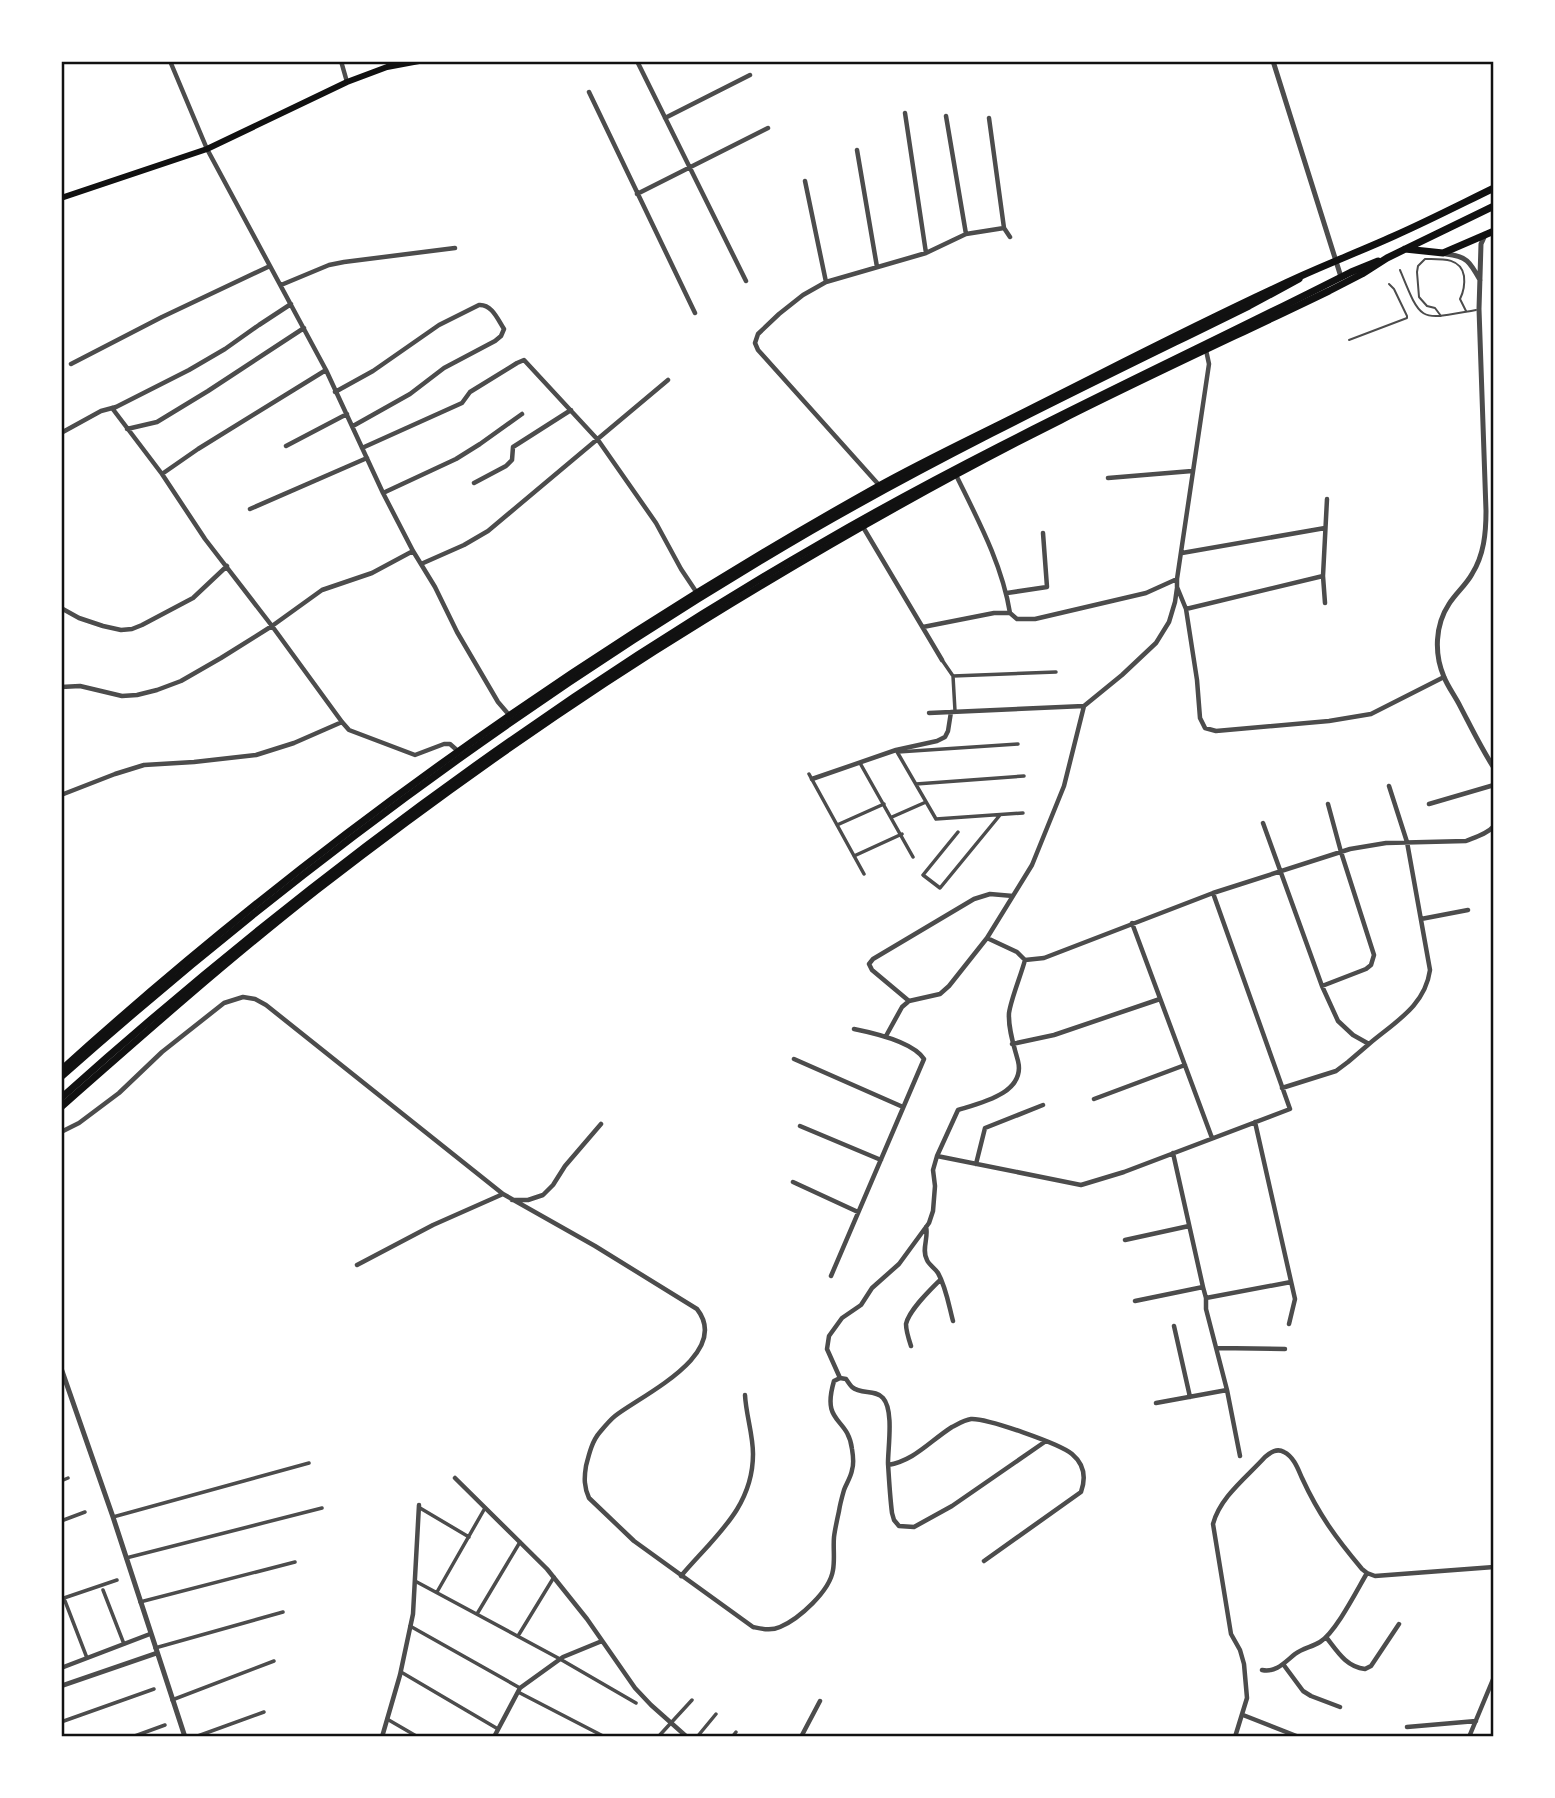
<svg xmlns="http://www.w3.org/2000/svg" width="1555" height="1798" viewBox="0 0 1555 1798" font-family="'Sofia Sans Condensed',sans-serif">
  <rect width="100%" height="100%" fill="#fff"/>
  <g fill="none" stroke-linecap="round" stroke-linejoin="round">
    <!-- service -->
    <path stroke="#4c4c4c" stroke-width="2" d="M1400,270C1422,324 1419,320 1476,310
      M1441,316L1435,308L1427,306L1419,297L1417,272L1418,266L1425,259C1440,259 1461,257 1464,276C1465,285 1464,291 1460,299L1466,311
      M1349,340L1407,318V316L1394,289L1389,284"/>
    <!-- pedestrian -->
    <path stroke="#4c4c4c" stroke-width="3.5" d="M942,660L953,676L955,711
      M953,676L1056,672
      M896,750L936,819L1023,813
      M898,752L1018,744
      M860,763L913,857
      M809,774L864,874
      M916,784L1024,776
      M892,817L926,802
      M837,825L884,804
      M958,832L923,875L940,888L1000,815
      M854,856L902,834
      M61,1481L68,1478
      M420,1508L469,1537
      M113,1517L309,1463
      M61,1521L85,1512
      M126,1558L322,1508
      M415,1581L560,1659L636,1703
      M103,1590L124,1644
      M437,1592L485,1508
      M61,1599L117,1580
      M65,1601L87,1658
      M140,1602L295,1562
      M477,1614L520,1542
      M410,1626L520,1688
      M518,1636L554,1577
      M155,1648L283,1612
      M401,1672L498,1729
      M518,1692L605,1737
      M172,1700L274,1661
      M387,1719L418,1737
      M61,1722L154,1689
      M132,1737L165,1725
      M195,1737L264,1712
      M658,1737L692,1700
      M697,1737L716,1714
      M732,1737L736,1732
      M1492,1737L1494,1732"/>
    <!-- minor -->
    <path stroke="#4c4c4c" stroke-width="4.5" d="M170,61L207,149L326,370L383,493L413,551L435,587L457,632L498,702L510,716
      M341,61L347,82
      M637,61L746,281
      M589,92L695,313
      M905,113L926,253
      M946,116L966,234
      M665,118L750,75
      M989,118L1004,228
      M857,150L877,267
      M805,181L826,282
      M637,194L768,128
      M281,285L329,265L344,262L455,248
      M1206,350L1209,364L1177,579V587L1186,609L1197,680L1200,718L1205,728L1216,731L1329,721L1371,714L1444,677
      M71,364L162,317L270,266
      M335,392L373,371L439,325L479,305C492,304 498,320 504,329L501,336L495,341L444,368L410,394L353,426
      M112,408L162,474L205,539L272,626L342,722L349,730L415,755L444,744H450L459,752
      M127,429L157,422L208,391L304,328
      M61,433L101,411L116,407L189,370L225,349L259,325L291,304
      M286,446L347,414
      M362,448L462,403L470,392L517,363L524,360L598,440L656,523L681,569L697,593
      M162,474L198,449L326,370
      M956,475C978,520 1002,564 1010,613L1017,619H1035L1146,593L1177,579
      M1108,478L1192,471
      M474,483L506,466L512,460L513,447L571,410
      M879,485L758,350L755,343L758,334L779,314L803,295L826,282L926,253L966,234L1004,228L1010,237
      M383,493L456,459L480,444L522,414
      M250,509L367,458
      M863,527L942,660
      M1182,553L1325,528
      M421,564L464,545L488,531L668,380
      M1007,593L1047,587L1043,533
      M1325,603L1323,576L1327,499
      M61,608L79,618L103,626L121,630L132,629L142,625L193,598L227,566
      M1186,609L1323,576
      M923,627L994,613H1010
      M61,687L80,686L122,696L137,695L157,690L181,681L221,658L272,626L322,590L372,573L413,551
      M929,713L1084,706
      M812,779L896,750L937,741L945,737L948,731L951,712
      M61,795L115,774L144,765L194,762L256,755L294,743L342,722
      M1429,804L1494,785
      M1263,823L1322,986L1338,1021L1353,1035L1369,1044C1395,1022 1425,1006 1430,970L1407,842L1389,786
      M1421,919L1468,910
      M1132,923L1212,1138
      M987,938L1017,952L1025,960L1044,958L1213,893L1350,849L1386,843L1466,841C1476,837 1487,834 1494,826
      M1322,986L1366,969L1371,965L1374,955L1341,852L1328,804
      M909,1001L872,970L869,964L873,959L974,899L990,894L1013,896
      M886,1036L902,1007L909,1001L940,994L949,986L987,938L1032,865L1064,786L1084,706L1122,675L1156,643L1169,622L1175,602L1177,588
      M1012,1044L1054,1035L1160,999
      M794,1059L903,1107
      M1282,1088L1336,1071L1348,1062L1369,1044
      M1094,1099L1185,1065
      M1255,1122L1295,1299L1289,1324
      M800,1126L881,1160
      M61,1132L79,1123L119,1093L162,1052L224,1003L243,997L255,999L266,1005L503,1194L595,1246L697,1309C732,1354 642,1395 615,1416C610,1420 605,1426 600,1432C592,1441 589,1454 586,1466C584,1478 584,1487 589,1498L634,1541L753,1627C763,1629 771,1631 780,1627C799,1619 830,1591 833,1570C835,1559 833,1548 834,1537C835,1529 837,1520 839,1511C840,1504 842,1497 844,1490C846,1484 851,1477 852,1470C854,1464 853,1455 852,1449C848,1416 821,1425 834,1381L840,1378
      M1173,1153L1203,1287L1206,1298V1309L1227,1390L1240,1456
      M937,1156L1081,1185L1124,1172L1290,1109L1213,893
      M976,1164L985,1128L1043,1105
      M793,1182L858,1212
      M512,1200H528L543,1195L553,1185L565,1166L601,1124
      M926,1227C929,1237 921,1250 927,1260C929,1265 935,1268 938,1273C946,1287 949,1306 953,1321
      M1125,1240L1189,1226
      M357,1265L433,1225L503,1194
      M831,1276L924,1059C913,1042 874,1033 854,1029
      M1206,1298L1291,1282
      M1135,1301L1203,1287
      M1174,1326L1190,1397
      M911,1346C909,1340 906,1330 906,1324C909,1310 930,1290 940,1280
      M1217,1348L1285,1349
      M840,1378L827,1349L829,1336L842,1318L861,1305L872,1288L899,1264L929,1223L933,1211L935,1186L933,1170L937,1156L958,1110C981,1103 1026,1093 1018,1061C1014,1046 1008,1029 1009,1013C1011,999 1021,975 1025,960
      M840,1378L846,1379C848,1382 850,1385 852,1387C861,1395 875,1389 883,1398C894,1410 888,1447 888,1463C889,1480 890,1497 892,1513L894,1520L899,1526L914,1527L952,1506L1046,1441
      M1156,1403L1227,1390
      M888,1465C914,1461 930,1441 952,1427C958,1424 964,1420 971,1419C987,1418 1060,1444 1072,1454C1085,1465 1086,1478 1081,1492L984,1561
      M455,1478L547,1569L587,1619L635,1688L651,1705L687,1737
      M681,1576C714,1537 753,1508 753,1454C753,1434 746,1415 745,1395
      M1326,1637C1337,1651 1346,1667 1365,1669L1371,1666L1399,1624
      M1283,1664L1303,1691L1311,1696L1340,1707
      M61,1668L150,1634
      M1262,1670C1276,1673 1285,1662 1295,1654C1303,1648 1312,1647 1320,1642C1336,1632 1357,1590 1367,1573
      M61,1686L157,1653
      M1243,1715L1299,1737
      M1407,1727L1476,1721
      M382,1737L400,1675L413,1614L419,1505
      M494,1737L520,1688L563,1657L602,1641
      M801,1737L820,1701
      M1235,1737L1247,1698L1244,1664L1240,1650L1231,1634L1213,1524C1220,1497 1247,1477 1265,1457C1271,1452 1277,1448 1284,1452C1294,1457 1298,1469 1302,1478C1319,1515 1336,1538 1362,1569L1367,1573L1375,1576L1494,1567
      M1469,1737L1494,1677"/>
    <!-- tertiary -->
    <path stroke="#4c4c4c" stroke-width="5" d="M1273,61L1341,277
      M1485,235L1481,244L1479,309L1486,511C1486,533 1484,555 1472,574C1466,585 1456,593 1449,604C1435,625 1434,654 1444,677C1448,687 1455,696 1460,706C1471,727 1481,748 1494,768
      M1446,254C1467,256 1470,262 1480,280
      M61,1368L113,1517L185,1737"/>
    <!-- secondary -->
    <path stroke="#111" stroke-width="6" d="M61,198L207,149L347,82L387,67L419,61"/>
    <!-- primary -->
    <path stroke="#111" stroke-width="7" d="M61,1077C293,871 543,687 811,531C953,449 1101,379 1249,306L1299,279
      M61,1098C296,888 548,700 821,543C993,443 1174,362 1351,272L1378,261"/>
    <!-- trunk -->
    <path stroke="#111" stroke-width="7" d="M1405,249L1443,253L1494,231
      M61,1070C309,846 584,651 875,488C927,459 981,434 1034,407C1122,363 1210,317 1301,276C1332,262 1363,250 1394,236C1428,221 1461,204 1494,188
      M61,1107C145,1033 229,959 317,890C441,794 569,703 703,621C820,549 939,481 1061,420C1150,375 1240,334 1329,291L1362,274L1387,258L1494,206"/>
  </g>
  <!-- border -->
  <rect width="1555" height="1798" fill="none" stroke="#ffffff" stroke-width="126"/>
  <rect x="63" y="63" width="1429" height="1672" fill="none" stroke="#111" stroke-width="2.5"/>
</svg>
